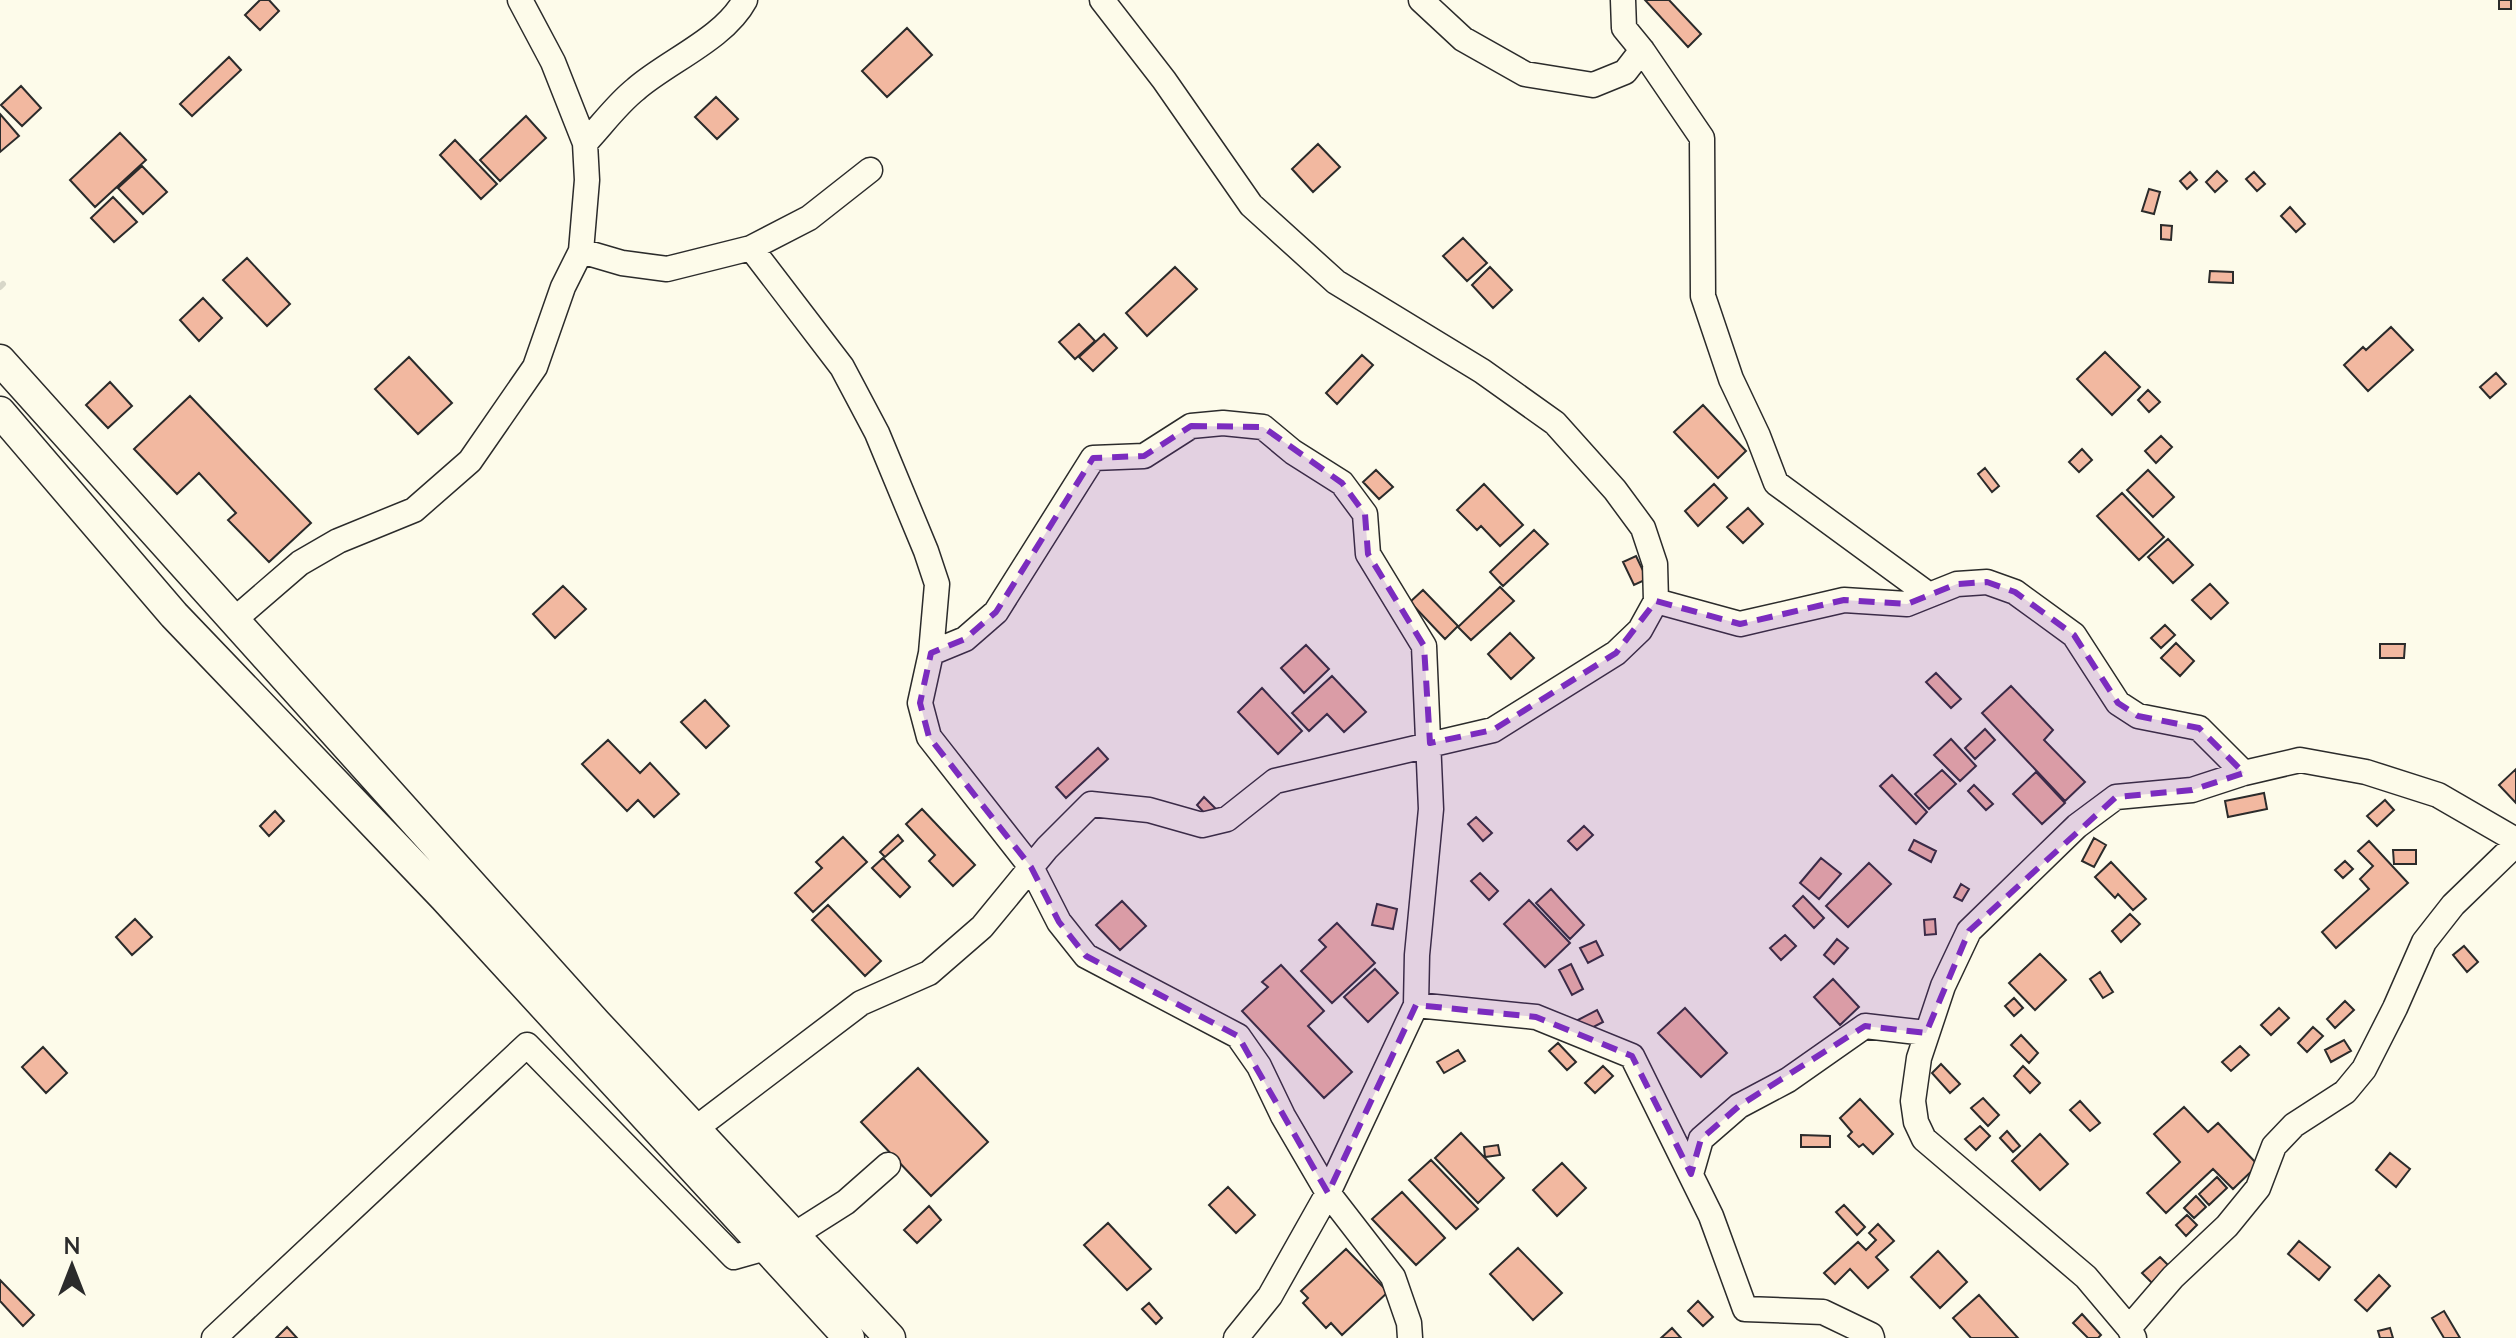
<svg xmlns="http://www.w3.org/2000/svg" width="2516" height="1338" viewBox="0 0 2516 1338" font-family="Lato,sans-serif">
  <rect width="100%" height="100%" fill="#fdfbea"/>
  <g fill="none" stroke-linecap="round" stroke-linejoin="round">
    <!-- stream -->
    <path stroke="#d8d7c9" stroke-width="6" d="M0,287L3,284"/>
  </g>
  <!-- building -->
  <path fill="#f2b8a0" stroke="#2b2b2b" stroke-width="2" d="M260,0H269L279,11L260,30L245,15Z
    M1645,0H1669L1701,34L1688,47Z
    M2499,0H2511V9H2499Z
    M907,28L932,55L887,97L862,71Z
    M229,57L241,70L192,116L180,104Z
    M21,86L41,108L22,126L1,105Z
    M716,97L738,119L717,139L695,117Z
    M0,114L19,136L0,152Z
    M526,116L546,138L500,181L480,160Z
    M120,133L146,160L95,207L70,180Z
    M455,140L497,184L481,199L440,155Z
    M1318,144L1340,167L1313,192L1292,169Z
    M142,166L167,192L143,214L118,188Z
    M2217,171L2227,181L2215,192L2206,182Z
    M2190,172L2197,180L2187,189L2180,181Z
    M2254,172L2265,184L2257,191L2246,179Z
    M2149,189L2160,192L2154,214L2142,211Z
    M113,197L137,222L114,242L91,218Z
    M2290,207L2305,224L2296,232L2281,216Z
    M2161,225L2172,226L2171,240L2161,239Z
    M1463,238L1487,263L1467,281L1443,256Z
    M247,258L290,304L267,326L223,280Z
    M1175,267L1197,289L1147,336L1126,313Z
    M1490,267L1512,290L1493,308L1472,285Z
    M2210,271L2233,272V283L2209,282Z
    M203,298L222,318L199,341L180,320Z
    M1079,324L1095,341L1075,359L1059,342Z
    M2391,327L2413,350L2368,391L2344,365L2363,347L2366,350Z
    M1104,334L1117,348L1093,371L1079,357Z
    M2105,352L2140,387L2112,415L2077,379Z
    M1362,355L1373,365L1337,404L1326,393Z
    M409,357L452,403L418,434L375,389Z
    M2496,373L2506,384L2490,398L2480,387Z
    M110,382L132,406L108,428L86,405Z
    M2148,390L2160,402L2149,412L2138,400Z
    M190,396L311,523L269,562L228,520L236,513L199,473L177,494L134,449Z
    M1703,405L1746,451L1718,478L1674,432Z
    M2161,436L2172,447L2156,463L2145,451Z
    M2082,449L2092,460L2079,472L2069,462Z
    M1985,468L1999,486L1992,492L1978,474Z
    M1376,470L1393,487L1379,499L1363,482Z
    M2148,470L2174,497L2153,517L2127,490Z
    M1484,484L1523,525L1500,546L1481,526L1477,530L1457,510Z
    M1714,484L1727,498L1698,526L1685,511Z
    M2122,493L2164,537L2139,560L2097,516Z
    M1748,508L1763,524L1743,543L1727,527Z
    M1534,530L1548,544L1503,586L1490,572Z
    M2168,539L2193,565L2173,583L2148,557Z
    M1636,556L1647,579L1634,585L1623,562Z
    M2210,584L2228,603L2211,619L2192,600Z
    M563,586L586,609L555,638L533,614Z
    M1500,587L1514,601L1471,640L1458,627Z
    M1423,590L1458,626L1445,639L1410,602Z
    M2165,625L2175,635L2161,648L2151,638Z
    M1510,633L1534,658L1511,679L1488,654Z
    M2176,643L2194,661L2180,676L2161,658Z
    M2380,644H2405L2404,658H2380Z
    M1306,645L1329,669L1304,693L1281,668Z
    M1936,673L1961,699L1951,708L1926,682Z
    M1332,676L1366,712L1344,732L1327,714L1309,731L1292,713Z
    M2011,686L2053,730L2044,740L2085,782L2065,801L1982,713Z
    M1262,688L1302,731L1278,754L1238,712Z
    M705,700L729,726L706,748L681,722Z
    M1985,729L1995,740L1975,759L1965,748Z
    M1951,739L1976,766L1960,781L1934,755Z
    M608,740L640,773L650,763L679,794L654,817L638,800L627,811L582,764Z
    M1098,748L1108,759L1066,798L1056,787Z
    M2516,769V803L2499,785Z
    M1942,770L1956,784L1929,809L1915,794Z
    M2036,772L2065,803L2042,824L2013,794Z
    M1892,775L1927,812L1916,824L1880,786Z
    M1974,785L1993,804L1986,810L1968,791Z
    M2264,793L2267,809L2228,817L2225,801Z
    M1204,797L1217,810L1209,818L1197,805Z
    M2385,800L2394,810L2377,826L2367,816Z
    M922,809L975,865L953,886L929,861L935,855L906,824Z
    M275,811L284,821L269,836L260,826Z
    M1476,817L1492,833L1483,841L1468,824Z
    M1584,826L1593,835L1577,850L1568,841Z
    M898,835L903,841L885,857L880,852Z
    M843,837L867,862L813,912L795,893L822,868L816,862Z
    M2094,838L2106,845L2094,867L2082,861Z
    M1914,840L1936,851L1931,862L1909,850Z
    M2369,841L2408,883L2336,948L2322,932L2369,889L2360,879L2373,866L2358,851Z
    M2393,850H2416V864H2394Z
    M883,858L910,887L900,897L872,868Z
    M1821,858L1841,874L1819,899L1800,883Z
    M2345,861L2353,869L2343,878L2335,870Z
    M2111,862L2146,899L2133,910L2118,894L2115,898L2095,877Z
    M1869,863L1891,884L1848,927L1826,906Z
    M1480,873L1498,891L1489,900L1471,881Z
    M1961,884L1969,889L1962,901L1954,897Z
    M1551,889L1584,925L1570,939L1536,903Z
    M1803,896L1824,918L1814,928L1793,906Z
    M1529,900L1570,943L1545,967L1504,924Z
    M1122,901L1146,926L1120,950L1096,925Z
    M1377,904L1397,909L1393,929L1372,925Z
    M828,905L881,961L865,976L812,920Z
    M2130,914L2140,924L2121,942L2112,931Z
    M135,919L152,937L132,955L116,937Z
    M1935,919L1936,934L1925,935L1924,920Z
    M1337,923L1375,963L1332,1003L1301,971L1326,947L1319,940Z
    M1785,935L1796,946L1781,960L1770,948Z
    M1837,939L1848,948L1834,964L1824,955Z
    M1596,941L1603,955L1588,963L1580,948Z
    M2464,946L2478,962L2467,972L2453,955Z
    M2040,954L2066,980L2035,1010L2009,983Z
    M1571,964L1583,989L1572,995L1559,970Z
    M1281,965L1324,1011L1308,1026L1352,1072L1324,1098L1242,1011L1268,987L1262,982Z
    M1375,969L1398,993L1368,1022L1344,997Z
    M2100,972L2113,992L2103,998L2090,979Z
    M1833,979L1859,1007L1840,1025L1814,997Z
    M2014,998L2023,1008L2014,1016L2005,1006Z
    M2345,1001L2354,1010L2335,1028L2327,1019Z
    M1685,1008L1727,1053L1701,1077L1658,1033Z
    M2279,1008L2289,1018L2271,1035L2261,1025Z
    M1597,1010L1603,1022L1582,1033L1576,1021Z
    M2313,1027L2323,1036L2307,1052L2298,1043Z
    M2021,1035L2038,1053L2029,1063L2011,1045Z
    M2344,1040L2351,1051L2331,1062L2325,1050Z
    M1558,1043L1576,1062L1567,1070L1549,1051Z
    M2240,1046L2249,1055L2231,1071L2222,1062Z
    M43,1047L67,1073L46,1093L22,1067Z
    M1458,1050L1465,1061L1444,1073L1437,1062Z
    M1941,1064L1960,1084L1950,1093L1932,1073Z
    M1603,1066L1613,1076L1595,1093L1585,1083Z
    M2023,1066L2040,1083L2030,1093L2014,1076Z
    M918,1068L988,1142L931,1196L861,1122Z
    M1983,1098L1999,1115L1988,1126L1971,1108Z
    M1860,1099L1893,1134L1873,1154L1863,1144L1859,1147L1848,1136L1852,1132L1840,1118Z
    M2080,1101L2100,1123L2090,1131L2070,1110Z
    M2184,1107L2208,1132L2218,1123L2258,1165L2233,1189L2213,1169L2166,1213L2147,1193L2180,1162L2154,1134Z
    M1980,1126L1990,1136L1976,1150L1965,1139Z
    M2007,1131L2020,1146L2013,1152L2000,1138Z
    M1461,1133L1504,1178L1478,1203L1435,1158Z
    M2040,1134L2068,1164L2040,1190L2012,1161Z
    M1801,1135L1830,1136V1147H1801Z
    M1498,1145L1500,1155L1485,1157L1484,1147Z
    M2390,1153L2410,1169L2396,1187L2376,1170Z
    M1431,1160L1478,1209L1456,1229L1409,1180Z
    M1562,1163L1586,1188L1557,1216L1533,1190Z
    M2217,1177L2227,1188L2209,1205L2199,1194Z
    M1228,1187L1255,1215L1236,1233L1209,1205Z
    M1402,1192L1445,1238L1416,1265L1372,1219Z
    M2196,1196L2206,1207L2194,1218L2184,1208Z
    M1844,1205L1865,1227L1857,1235L1836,1212Z
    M929,1206L941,1220L917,1243L904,1230Z
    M2187,1215L2197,1225L2186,1236L2176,1225Z
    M1108,1223L1151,1269L1127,1290L1084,1245Z
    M1878,1224L1894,1241L1876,1257L1888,1270L1868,1288L1850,1269L1835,1284L1824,1273L1858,1242L1866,1250L1876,1240L1869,1233Z
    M2299,1241L2330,1267L2319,1280L2288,1254Z
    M1518,1248L1562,1293L1533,1320L1490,1274Z
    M1346,1249L1388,1292L1342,1335L1331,1323L1326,1328L1303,1303L1308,1298L1301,1291Z
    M1938,1251L1967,1282L1940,1308L1911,1277Z
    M2160,1257L2170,1267L2152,1283L2142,1273Z
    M2379,1275L2390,1286L2367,1311L2355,1300Z
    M0,1280L34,1315L23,1326L0,1301Z
    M1979,1295L2018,1338H1971L1953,1318Z
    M1698,1301L1713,1317L1703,1326L1688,1311Z
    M1149,1303L1162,1318L1156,1324L1142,1309Z
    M2444,1311L2460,1338H2444L2432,1318Z
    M2082,1314L2101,1335L2098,1338H2088L2073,1323Z
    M287,1327L297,1338H276Z
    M1672,1328L1681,1338H1661Z
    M2390,1328L2393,1338H2380L2378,1331Z"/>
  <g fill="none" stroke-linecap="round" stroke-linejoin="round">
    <defs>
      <path id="minor" d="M1421,0L1463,39L1525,74L1593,85L1625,72L1642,50
        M1623,0L1624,28L1642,50L1702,138L1703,296L1731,379L1758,436L1776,483L1929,595
        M585,143C602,125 617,104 636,89C668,61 724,39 745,0
        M751,248L842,367L877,433L926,551L937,584L931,653L920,703L929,737L1031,867L1059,922L1086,956L1238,1036L1259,1066L1283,1116L1328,1193L1393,1277L1409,1323L1410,1338
        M581,251L622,263L667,269L751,248L809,218L870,170
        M1656,601L1740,624L1844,600L1907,604L1957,584L1987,582L2015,592L2074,635L2118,703L2138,716L2199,728L2244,773
        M234,620L300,563L338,541L414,510L470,461L535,367L563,287L581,251L587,180L585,143L553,62L520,0
        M931,653L965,639L996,612L1093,458L1144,456L1191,426L1223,423L1263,427L1293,452L1342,483L1365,514L1368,554L1424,646L1431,809L1417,955L1416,1005L1328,1193L1270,1296L1236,1338
        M1416,1005L1536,1017L1632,1056L1711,1216L1745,1309L1823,1312L1871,1335L1872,1338
        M695,1129L861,1003L929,973L982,927L1047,848L1091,804L1149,810L1202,825L1227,819L1275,781L1493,730L1616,653L1640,630L1656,601L1655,564L1643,528L1615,490L1555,423L1482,371L1336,282L1251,205L1164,80L1102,0
        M1691,1174L1701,1139L1739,1106L1788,1080L1865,1026L1926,1033
        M785,1248L794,1235L846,1202L888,1165
        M2129,1328L2173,1277L2227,1226L2258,1188L2274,1146L2294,1125L2345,1092L2364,1069L2395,1008L2424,942L2453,905L2516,844
        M214,1338L527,1045L734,1257L766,1248
        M2134,1338L2129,1328L2086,1277L1924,1139L1916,1122L1913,1101L1919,1058L1943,986L1969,931L2077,826L2116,797L2192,790L2244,773L2300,760L2366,772L2438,795L2516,840"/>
      <path id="major" d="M0,360L596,1023L890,1338
        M0,412L174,615L444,897L849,1338"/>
    </defs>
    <!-- minor casing -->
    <use href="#minor" stroke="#2b2b2b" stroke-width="27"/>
    <!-- major casing -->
    <use href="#major" stroke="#2b2b2b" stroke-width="33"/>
    <!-- minor -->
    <use href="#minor" stroke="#fdfbea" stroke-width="24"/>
    <!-- major -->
    <use href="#major" stroke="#fdfbea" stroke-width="30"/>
  </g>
  <!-- marked area -->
  <path fill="#7b2cbf" fill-opacity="0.2" stroke="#7b2cbf" stroke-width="6" stroke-dasharray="16 10" stroke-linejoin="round" d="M1191,426L1263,427L1342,483L1365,514L1368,554L1424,646L1430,743L1493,730L1616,653L1656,601L1740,624L1844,600L1907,604L1957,584L1987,582L2015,592L2074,635L2118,703L2138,716L2199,728L2244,773L2192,790L2116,797L1969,931L1926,1033L1865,1026L1739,1106L1701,1139L1691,1174L1632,1056L1536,1017L1416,1005L1328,1193L1238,1036L1086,956L1059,922L1031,867L929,737L920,703L931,653L965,639L996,612L1093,458L1144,456Z"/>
  <!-- north arrow -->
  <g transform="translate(72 1266)" stroke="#fdfbea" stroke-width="6" paint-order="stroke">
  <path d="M0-6L14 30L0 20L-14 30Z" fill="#2b2b2b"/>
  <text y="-12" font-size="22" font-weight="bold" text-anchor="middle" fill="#2b2b2b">N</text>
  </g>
</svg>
